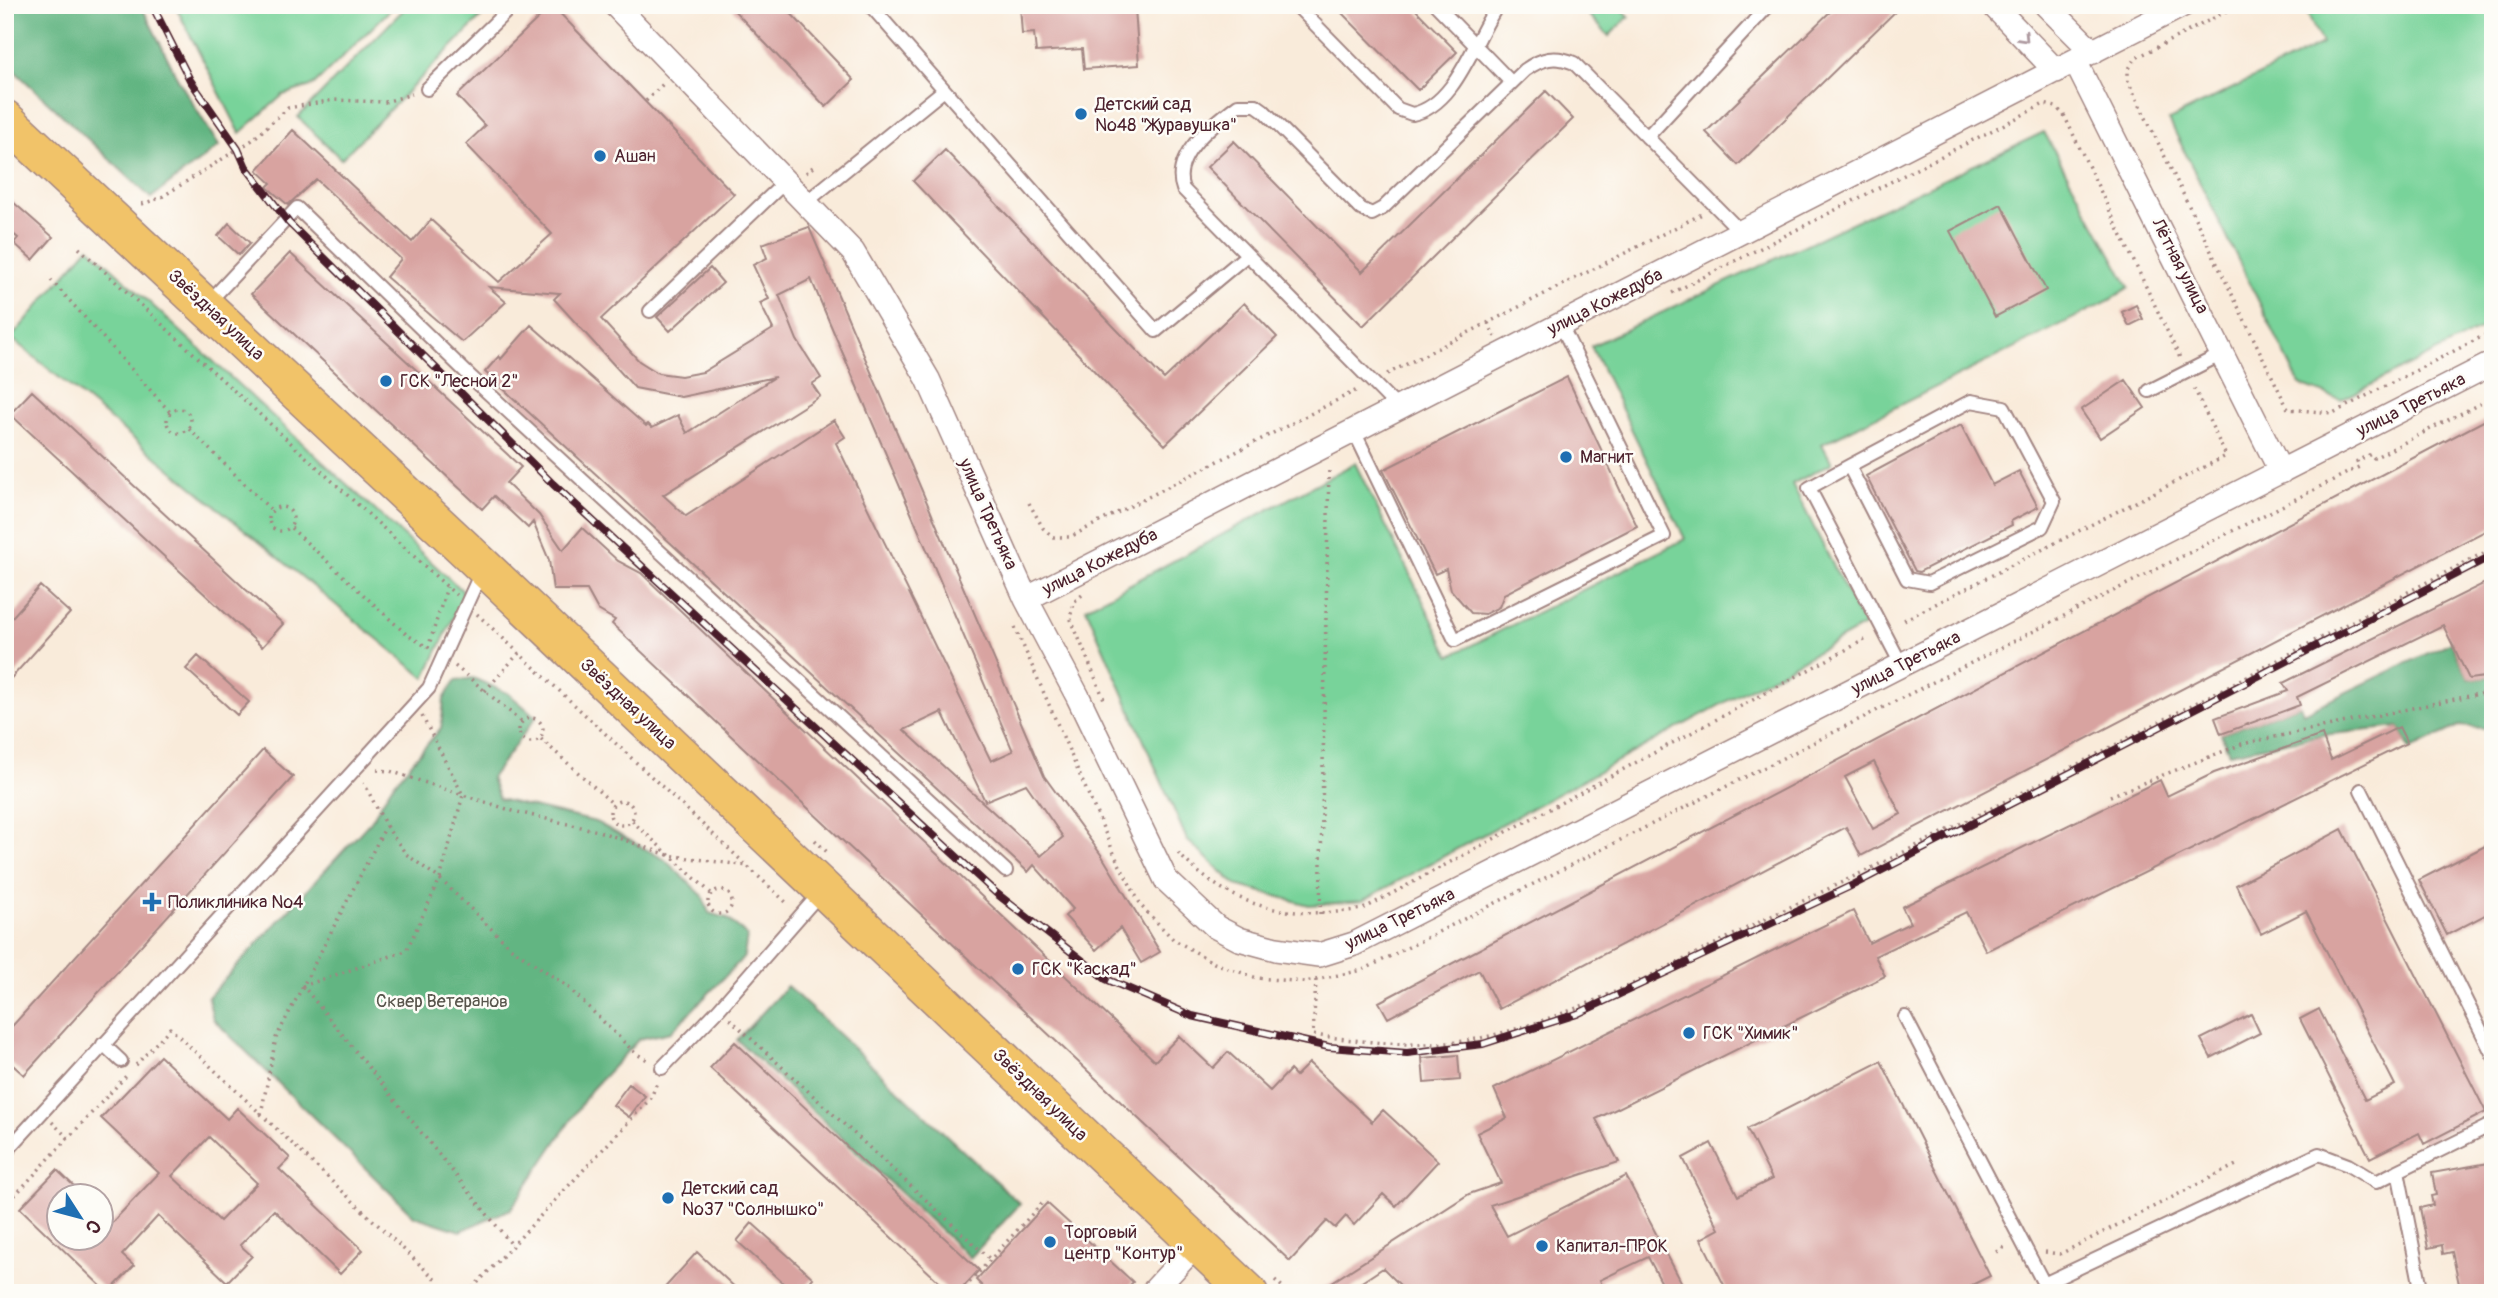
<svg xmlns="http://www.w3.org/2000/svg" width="2498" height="1298" viewBox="0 0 2498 1298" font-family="Pangolin,sans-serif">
  <rect width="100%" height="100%" fill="#fdfcf7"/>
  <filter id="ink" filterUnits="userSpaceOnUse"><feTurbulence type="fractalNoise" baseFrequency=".0143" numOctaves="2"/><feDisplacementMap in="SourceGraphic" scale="14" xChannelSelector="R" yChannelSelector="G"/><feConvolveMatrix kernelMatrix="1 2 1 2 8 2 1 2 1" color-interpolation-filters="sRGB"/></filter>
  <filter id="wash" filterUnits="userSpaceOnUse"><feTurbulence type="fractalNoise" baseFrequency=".00686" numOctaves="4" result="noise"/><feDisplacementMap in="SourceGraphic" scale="28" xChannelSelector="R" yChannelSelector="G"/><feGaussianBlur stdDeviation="1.57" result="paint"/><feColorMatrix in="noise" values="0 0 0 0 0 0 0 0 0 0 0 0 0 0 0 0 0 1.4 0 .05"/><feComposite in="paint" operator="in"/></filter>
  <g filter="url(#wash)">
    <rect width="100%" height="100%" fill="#f9ebda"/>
    <!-- green -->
    <path fill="#78d39a" stroke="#617962" stroke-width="2" d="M180,5H395L314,85L283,95L240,133L177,9Z
      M408,5H493L341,159L298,117Z
      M1579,5H1618L1629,16L1609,36Z
      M2303,5H2493V323L2341,400L2300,385L2169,120L2322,44Z
      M2044,132L2129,287L2112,299L1822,444L1832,463L1792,484L1864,626L1362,901L1309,905L1236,885L1187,840L1086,608L1355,463L1450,656L1685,539L1591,346Z
      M89,247L465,593L425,678L11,338Z"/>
    <!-- forest -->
    <path fill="#62b582" stroke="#566a56" stroke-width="2" d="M5,5H141L179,81L219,146L151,198L5,62Z
      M2451,642L2469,679L2493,676V729L2459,726L2410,750L2399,727L2322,735L2229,753L2221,734L2300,705L2303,713Z
      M473,678L508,693L536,717L491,778L499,799L596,822L664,859L702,895L709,913L727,918L747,936L744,957L671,1032L639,1039L591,1090L511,1209L460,1231L414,1216L213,1019L208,997L371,821L391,787L441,728L444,699L455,681Z
      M787,986L1020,1204L970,1258L737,1040Z"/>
    <g id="blocks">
      <!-- building -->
      <path fill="#d8a3a0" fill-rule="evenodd" d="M552,5L734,194L601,319L639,361L658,373L681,376L703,372L773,329L760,303L769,299L753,265L767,258L762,244L809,227L1044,776L1102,856L1160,952L1141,963L1120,928L1096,950L1065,916L1073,909L1034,865L1028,872L485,372L499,356L501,359L531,325L646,426L648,424L652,428L678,415L687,433L775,377L681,397L635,388L554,299L560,293L489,287L506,302L462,342L386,277L401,259L316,179L288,205L267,187L271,183L257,170L293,130L412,242L431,220L499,282L552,234L466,144L485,126L457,96ZM811,279L1013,751L991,761L836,443L845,437L834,420L686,516L663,495L820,396L812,384L821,378L797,340L779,295ZM942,712L985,801L1026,784L1063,837L1041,856L904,730Z
        M729,5H783L854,80L826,107Z
        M1020,5L1135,8L1139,65L1084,69L1082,49L1036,52L1034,33L1022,34Z
        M1334,5H1411L1457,52L1418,90Z
        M1837,5H1902L1738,165L1706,132Z
        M1546,91L1573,119L1363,326L1207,167L1234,141L1362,272Z
        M945,150L1164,379L1244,303L1277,337L1165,445L913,181Z
        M5,195L53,237L33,260L14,243L18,238L5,227Z
        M2001,204L2046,290L1995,317L1950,231Z
        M229,223L250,243L239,255L218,236Z
        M290,253L521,467L506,483L539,515L563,550L582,528L618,561L641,573L1155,1061L1179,1036L1213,1068L1228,1052L1270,1091L1290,1070L1296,1076L1309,1063L1372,1122L1383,1110L1438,1161L1396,1206L1383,1194L1354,1225L1346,1216L1335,1228L1327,1221L1290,1261L612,624L615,620L598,610L587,590H553L549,560L533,522L528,528L494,496L482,509L251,294Z
        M710,268L723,283L670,331L657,317Z
        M2136,305L2143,319L2129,326L2122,312Z
        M1567,377L1637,526L1504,594L1499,607L1485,614L1471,613L1451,590L1446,569L1435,574L1383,470Z
        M2126,380L2145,408L2100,438L2081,410Z
        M32,391L283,624L262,647L10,414Z
        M2493,416V527L1861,856L1846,827L1499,1009L1479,970L1388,1018L1379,1002ZM1874,762L1901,814L1873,829L1845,777Z
        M1961,425L1992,485L2019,471L2038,507L2011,521L2012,525L1919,572L1915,571L1866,476Z
        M2493,579V676L2469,679L2443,625L2297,697L2300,705L2221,734L2215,718L2288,691L2283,683Z
        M40,586L70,613L5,685V625Z
        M198,656L249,702L237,715L186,669Z
        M2399,727L2407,743L1986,951L1966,912L1875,956L1885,976L1596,1119L1619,1162L1490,1205L1507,1236L1626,1176L1687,1293H1667L1648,1257L1600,1280L1605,1293H1408L1383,1268L1345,1293H1315L1469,1194L1501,1183L1477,1133L1507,1118L1494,1089L1853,911L1869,943L1910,923L1902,907L2160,780L2167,796L2214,773L2322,735L2331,760Z
        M263,750L293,777L24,1075L5,1058V1034Z
        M2342,829L2486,1112L2424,1144L2419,1133L2370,1158L2300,1019L2319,1009L2365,1100L2395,1085L2306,911L2261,934L2236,885Z
        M2493,842V911L2447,935L2419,880Z
        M2251,1014L2260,1033L2211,1058L2201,1039Z
        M735,1042L979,1270L958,1293H951L710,1068Z
        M1458,1055L1460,1080L1424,1083L1422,1058Z
        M160,1056L227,1119L237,1108L290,1158L279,1169L363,1250L340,1274L274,1210L240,1245L252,1256L227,1282L158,1216L122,1255L134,1266L108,1293L20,1208L57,1170L76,1188L68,1196H60V1238H102V1233L159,1173L101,1118ZM209,1137L257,1183L220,1221L172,1176Z
        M1881,1061L1990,1276L1956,1293H1728L1701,1239L1719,1229L1683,1158L1711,1143L1738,1196L1772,1179L1747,1129Z
        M629,1084L645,1096L629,1117L613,1105Z
        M2489,1163L2493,1181V1293H2461L2452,1252L2443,1254L2442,1245L2428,1248L2420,1208L2433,1205L2431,1196L2436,1195L2432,1173Z
        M1047,1203L1133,1282L1123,1293H989L976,1280Z
        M752,1223L813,1278L800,1293H794L737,1241Z
        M697,1252L741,1293H660Z"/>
    </g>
  </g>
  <g filter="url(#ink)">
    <use href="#blocks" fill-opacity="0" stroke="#a28582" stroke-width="2"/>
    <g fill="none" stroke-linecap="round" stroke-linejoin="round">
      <defs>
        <path id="lane" d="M870,5L1156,331L1247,255
          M1296,5L1398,109L1412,114C1457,106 1475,36 1498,5
          M1436,5L1511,82
          M427,89L513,5
          M1647,137L1769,5
          M805,203L944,90
          M207,304L297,208L472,378L1006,871
          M650,311L785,182
          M2149,391L2224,353
          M1398,408L1183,189C1170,156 1214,123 1238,105H1256L1263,110L1361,209L1372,214L1383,208L1525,70C1542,58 1555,55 1574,63L1741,232
          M1354,431L1455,640L1664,536L1561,325
          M1849,466L1907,579L1929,583L2042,527L2054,501L2004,407L1971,401L1849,466L1809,488L1902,666
          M2361,790L2493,1055
          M1905,1017L2044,1284L2319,1154L2348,1165L2376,1182L2398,1171
          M103,1044L121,1061
          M662,1068L719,1009L821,892
          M5,1153L429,688L482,570
          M2422,1293L2398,1171L2493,1124"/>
        <path id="street" d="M615,5L853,252L928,379L1026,599L1078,697L1166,880L1216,927L1239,939L1276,949L1319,955L1354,944L2493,363
          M1993,5L2056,71
          M2046,5L2093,52
          M2075,61L2281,472
          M1026,599L2183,5
          M1152,1293L1197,1244"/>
        <path id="primary" d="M5,119L468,552L1249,1293"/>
      </defs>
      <!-- lane casing -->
      <use href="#lane" stroke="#a28582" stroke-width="16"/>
      <!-- street casing -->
      <use href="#street" stroke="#a28582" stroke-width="26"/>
      <!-- primary casing -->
      <use href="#primary" stroke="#a28582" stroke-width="40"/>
      <!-- path -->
      <path stroke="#a28582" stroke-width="3.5" stroke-dasharray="2 5" stroke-linecap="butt" d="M2239,5L2136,58L2128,70V81L2288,409L2333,413L2493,331
        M646,101L664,83
        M806,173L814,166
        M142,204L160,198L251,141L288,108L334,100L385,102L412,94
        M79,248L456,595
        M51,280L170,412
        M1672,293L2044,104L2056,107L2064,115L2181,360
        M1488,323L1495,337
        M1387,374L1702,214
        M167 421a12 12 0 1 1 24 0a12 12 0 1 1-24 0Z
        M189,429L272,511
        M1029,503L1043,528L1053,537H1070L1359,389
        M269 519a12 12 0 1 1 24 0a12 12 0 1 1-24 0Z
        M291,528L406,634L429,648
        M1082,595L1075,601L1070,617L1104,699
        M477,614L789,905
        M1904,620L2226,456L2193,386
        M1015,627L1117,860L1142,907L1173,939L1214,963L1257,978L1305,982L1363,970L2359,467L2357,461L2371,454L2374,458L2493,397
        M428,648L447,587
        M455,666L522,722
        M485,691L519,653
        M422,716L463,795L513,811L598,831L668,855L748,866
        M519 730a12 12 0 1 1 24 0a12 12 0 1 1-24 0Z
        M541,739L613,804
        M377,770L390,771L463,795L440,879L406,951L303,986L512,1245
        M2110,796L2242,744L2493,691
        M610 813a12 12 0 1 1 24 0a12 12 0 1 1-24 0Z
        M632,821L711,893
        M386,826L406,854L440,879L510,947L567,986L635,1053L649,1061
        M815,840L827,852
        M1178,853C1232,909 1288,920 1363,909L1868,638
        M708 902a12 12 0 1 1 24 0a12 12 0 1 1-24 0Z
        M1320,914L1329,467
        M1316,980L1313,1035C1368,1042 1425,1050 1481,1038C1585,1015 1690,955 1786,909C2025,796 2258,669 2493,548
        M730,1019L991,1260
        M136,1065L170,1028L434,1278V1293
        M261,1114L276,1038L386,826L364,783
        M52,1122L68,1138
        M5,1206L126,1076
        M1996,1252L2006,1246
        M2045,1252L2060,1254L2238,1164
        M1275,1280L1289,1293
        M468,1293L651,1098L657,1082
        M960,1293L1042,1203"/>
      <!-- lane -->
      <use href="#lane" stroke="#fff" stroke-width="12"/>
      <!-- street -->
      <use href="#street" stroke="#fff" stroke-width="23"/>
      <!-- primary -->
      <use href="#primary" stroke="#f1c369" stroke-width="37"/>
      <defs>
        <path id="rail" d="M152,5L190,80L238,149L246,167L289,223L553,484L996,893L1106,979L1192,1016L1329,1047L1407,1053L1483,1044L1577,1014L1853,885L2493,555"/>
      </defs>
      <!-- rail casing -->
      <use href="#rail" stroke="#4a1f2b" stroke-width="8"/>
      <!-- rail -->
      <use href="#rail" stroke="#fdfcf7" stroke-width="5" stroke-dasharray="16" stroke-linecap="butt"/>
    </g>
    <!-- one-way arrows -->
    <defs><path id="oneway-chevron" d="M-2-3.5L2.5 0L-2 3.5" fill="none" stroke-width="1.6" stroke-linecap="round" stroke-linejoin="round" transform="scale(1.75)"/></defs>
    <use stroke="#ae9aa0" href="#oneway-chevron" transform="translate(2024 38) rotate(46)"/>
  </g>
  <!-- markers -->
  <g fill="#1f6fb2" stroke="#fdfcf7" stroke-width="2.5">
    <circle cx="1081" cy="114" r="7"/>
    <circle cx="600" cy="156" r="7"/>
    <circle cx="386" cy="381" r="7"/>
    <circle cx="1566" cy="457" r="7"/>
    <path d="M148.5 891.5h7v7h7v7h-7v7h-7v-7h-7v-7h7z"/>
    <circle cx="1018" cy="969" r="7"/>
    <circle cx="1689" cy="1033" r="7"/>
    <circle cx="668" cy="1198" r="7"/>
    <circle cx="1050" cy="1242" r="7"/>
    <circle cx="1542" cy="1246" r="7"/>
  </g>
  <g text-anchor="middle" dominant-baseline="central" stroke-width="5" stroke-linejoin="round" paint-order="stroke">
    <!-- poi labels -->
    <g font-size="18" fill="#4a1f2b" stroke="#fdfcf7" text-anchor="start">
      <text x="1095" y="104">Детский сад<tspan x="1095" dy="21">№48 "Журавушка"</tspan></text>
      <text x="614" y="156">Ашан</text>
      <text x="400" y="381">ГСК "Лесной 2"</text>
      <text x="1580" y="457">Магнит</text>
      <text x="168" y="902">Поликлиника №4</text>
      <text x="1032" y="969">ГСК "Каскад"</text>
      <text x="1703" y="1033">ГСК "Химик"</text>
      <text x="682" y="1188">Детский сад<tspan x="682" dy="21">№37 "Солнышко"</tspan></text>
      <text x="1064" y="1232">Торговый<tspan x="1064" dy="21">центр "Контур"</tspan></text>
      <text x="1556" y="1246">Капитал-ПРОК</text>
    </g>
    <!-- street labels -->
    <g font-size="18" fill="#4a1f2b" stroke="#fdfcf7">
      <text transform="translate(2180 266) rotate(63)">Лётная улица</text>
      <text transform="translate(1605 302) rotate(-27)">улица Кожедуба</text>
      <text transform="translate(216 315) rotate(43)">Звёздная улица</text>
      <text transform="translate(2411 405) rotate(-27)">улица Третьяка</text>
      <text transform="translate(988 514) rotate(66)">улица Третьяка</text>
      <text transform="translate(1100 562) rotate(-27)">улица Кожедуба</text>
      <text transform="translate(1906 663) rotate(-27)">улица Третьяка</text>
      <text transform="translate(628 704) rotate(43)">Звёздная улица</text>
      <text transform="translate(1400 919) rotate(-26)">улица Третьяка</text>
      <text transform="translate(1040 1095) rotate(44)">Звёздная улица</text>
    </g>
    <!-- park labels -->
    <g font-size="18" fill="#58554c" stroke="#fdfcf7">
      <text x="442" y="1001">Сквер Ветеранов</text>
    </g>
  </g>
  <!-- margin -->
  <rect width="2498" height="1298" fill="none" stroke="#fdfcf7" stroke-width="28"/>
  <!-- north arrow -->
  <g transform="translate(80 1217) rotate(126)"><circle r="33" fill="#fdfcf7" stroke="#b5a4a5" stroke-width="2"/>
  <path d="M0-5L12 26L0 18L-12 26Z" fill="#1f6fb2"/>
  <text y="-10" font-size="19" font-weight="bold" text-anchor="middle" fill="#4a1f2b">С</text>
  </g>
</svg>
